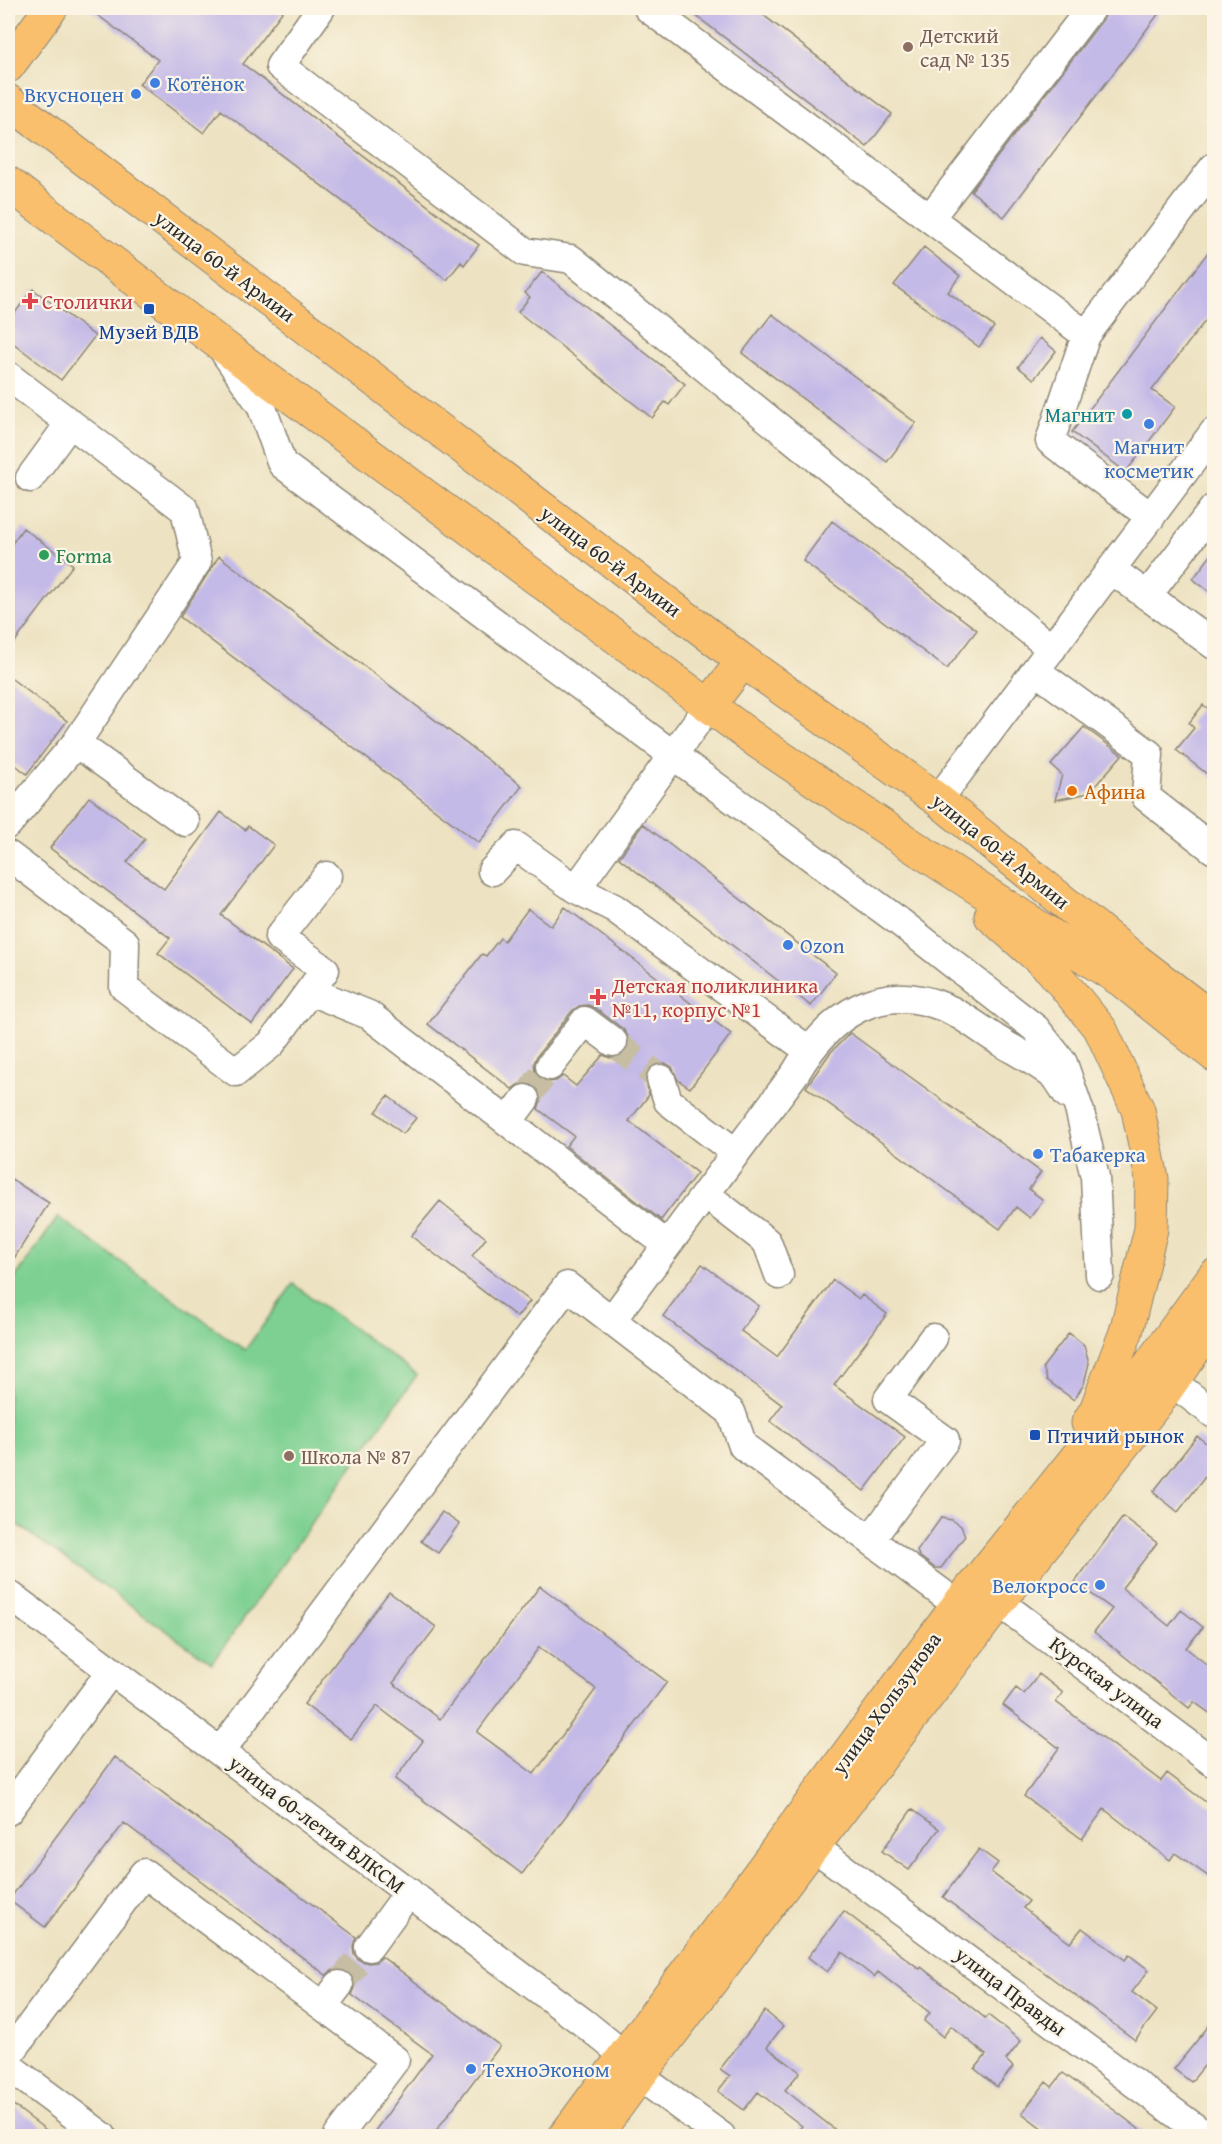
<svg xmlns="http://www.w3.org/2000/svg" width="1222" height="2144" viewBox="0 0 1222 2144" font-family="'Gentium Book Plus',serif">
  <rect width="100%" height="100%" fill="#fcf5e5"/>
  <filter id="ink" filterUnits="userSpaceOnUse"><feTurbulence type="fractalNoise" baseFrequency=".0167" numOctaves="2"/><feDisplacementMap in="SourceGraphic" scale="12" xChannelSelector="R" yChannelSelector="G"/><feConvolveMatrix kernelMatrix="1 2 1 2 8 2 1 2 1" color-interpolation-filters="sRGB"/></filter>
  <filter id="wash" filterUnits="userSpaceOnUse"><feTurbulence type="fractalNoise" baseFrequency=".008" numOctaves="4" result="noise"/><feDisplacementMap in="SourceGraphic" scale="24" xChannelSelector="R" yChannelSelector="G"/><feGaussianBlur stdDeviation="1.35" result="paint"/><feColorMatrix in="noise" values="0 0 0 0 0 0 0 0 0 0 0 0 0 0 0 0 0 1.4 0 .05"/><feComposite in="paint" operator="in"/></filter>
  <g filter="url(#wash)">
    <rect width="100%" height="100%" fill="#ede2c1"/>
    <!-- green -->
    <path fill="#7dd091" stroke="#547e5e" stroke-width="1.5" d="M58,1217L245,1350L293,1284L417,1375L212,1663L8,1518V1288Z"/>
    <g id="blocks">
      <!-- building -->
      <path fill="#c4bae7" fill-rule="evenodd" d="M88,8H285L243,64L479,245L464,265L461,262L447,280L221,110L204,133L139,84L158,60Z
        M686,8H754L892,114L867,147Z
        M1107,8H1163L1004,217L971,191L1104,18Z
        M1215,243V308L1152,390L1175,407L1126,472L1072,432Z
        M924,247L960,276L948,292L994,327L979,347L894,285Z
        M542,272L685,384L669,405L665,402L652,418L518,312L530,297L525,293Z
        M33,289L95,336L61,380L8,339V322Z
        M772,314L916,423L887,462L742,353Z
        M1040,338L1056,351L1034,379L1018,367Z
        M832,521L977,630L947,669L803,561Z
        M23,528L73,565L8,651V549Z
        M1215,550V596L1193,579Z
        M219,556L522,786L479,843L180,617Z
        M8,676L67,721L27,774L8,759Z
        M1215,702V780L1176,750L1194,728L1189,723L1203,705L1209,709Z
        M1084,727L1122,755L1089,793L1055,800L1062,775L1051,765Z
        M89,797L145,839L127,862L164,889L221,812L245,830L248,826L274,845L221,915L293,969L252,1024L158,953L170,938L50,848Z
        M643,824L836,973L811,1006L619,858Z
        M565,907L731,1034L690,1088L678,1080L672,1067L665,1063L655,1064L648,1068L645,1075L649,1095L629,1121L697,1173L661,1220L566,1146L574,1136L538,1109L541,1100L540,1093L535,1086L526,1083L519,1084L512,1089L428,1024L482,954L486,956L500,938L504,941L528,909L551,926ZM588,1005L595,1008L623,1029L628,1036L629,1045L626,1051L619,1057L610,1058L603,1055L576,1086L563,1076L556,1081L548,1082L540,1079L535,1072L534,1063L537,1056L572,1011L579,1006Z
        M850,1033L1041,1172L1029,1189L1043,1200L1030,1218L1016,1207L1000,1229L806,1087L830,1053Z
        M388,1096L416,1118L403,1134L376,1112Z
        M8,1177L49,1203L8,1268Z
        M440,1201L486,1238L472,1256L530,1301L517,1317L411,1236Z
        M702,1264L759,1306L741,1331L777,1357L833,1280L859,1299L862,1295L887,1314L834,1385L905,1437L864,1491L770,1421L782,1405L663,1316Z
        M1069,1333L1084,1345L1089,1363L1084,1384L1074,1400L1047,1380L1043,1367Z
        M1197,1436L1215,1450V1484L1205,1477L1178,1512L1153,1492Z
        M442,1512L459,1524L438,1553L421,1541Z
        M1123,1517L1157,1543L1122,1588L1169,1626L1181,1610L1203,1627L1186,1648L1215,1671V1717L1194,1702L1189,1708L1094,1632L1112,1609L1075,1582Z
        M941,1518L952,1520L961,1526L965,1536L941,1568H935L919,1556L917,1551Z
        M540,1586L667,1682L522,1874L395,1779L423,1741L377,1706L351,1739L304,1704L389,1592L436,1627L393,1683L440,1719ZM539,1647L596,1689L534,1774L477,1732Z
        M1039,1674L1063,1693L1056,1702L1161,1781L1167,1773L1215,1809V1881L1175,1853L1170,1860L1104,1809L1082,1839L1024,1796L1059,1748L1003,1705L1016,1688L1024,1694Z
        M115,1757L356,1937L353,1946L354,1954L359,1960L368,1963L376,1962L382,1957L500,2046L432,2136H371L432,2054L352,1995L355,1988L354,1979L348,1972L341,1969L333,1970L326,1975L124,1823L45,1927L9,1900Z
        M912,1809L939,1829L909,1870L882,1851Z
        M979,1849L998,1863L991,1872L1029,1901L1023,1908L1070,1943L1082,1928L1125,1960L1129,1955L1149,1970L1132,1992L1157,2011L1135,2040L943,1897Z
        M844,1911L920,1969L921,1967L985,2018L988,2015L1021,2041L1006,2060L1013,2067L997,2087L975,2069L986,2055L951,2026L943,2037L924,2021L930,2013L878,1972L874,1977L842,1952L827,1972L808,1957Z
        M765,2011L783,2026L767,2047L800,2072L785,2090L843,2136H793L802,2126L758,2092L744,2110L718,2091L730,2076L720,2069Z
        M1215,2018V2053L1191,2082L1174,2069Z
        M1063,2073L1114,2110L1148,2136H1052L1022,2113L1046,2082L1052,2087Z
        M8,2101L54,2136H8Z"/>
    </g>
  </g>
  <g filter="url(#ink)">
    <use href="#blocks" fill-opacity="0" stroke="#8c8676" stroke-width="1.5"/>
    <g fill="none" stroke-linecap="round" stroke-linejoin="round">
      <!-- minor-tunnel -->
      <path stroke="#c6bda3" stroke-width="28" stroke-dasharray="28 14" stroke-linecap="butt" d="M613,1042L661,1079
        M525,1099L550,1066
        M339,1985L369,1947"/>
      <defs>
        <path id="minor" d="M321,8L280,66L525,252L571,259L1052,649
          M648,8L1086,335
          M930,218L1091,8
          M225,353L261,405L282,464L673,755L576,889
          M8,376L70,423L30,478
          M1151,517L1050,441L1086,335L1214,167
          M1112,570L1214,645
          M1147,596L1214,508
          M1036,671L1149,754L1146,797L1214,850
          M710,704L673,755L901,923L1036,1029L1063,1063L1080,1112L1095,1177L1100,1275
          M76,743L185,822
          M938,800L1214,432
          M8,824L76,743L197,562L185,510L70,423
          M8,855L125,943L124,987L236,1072L271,1044L325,970L279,937L327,876
          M492,871L516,846L576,889L614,908L808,1050
          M310,991L369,1015L508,1122L525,1099
          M550,1066L585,1021L613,1042
          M661,1079L668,1101L736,1153
          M508,1122L667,1245
          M705,1194L767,1242L779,1275
          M611,1321L796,1072C829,1016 879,979 946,1008C963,1015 980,1029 996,1039C1013,1050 1039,1063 1054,1076C1059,1080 1063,1088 1067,1094
          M1172,1382L1214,1414
          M870,1540L945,1440L888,1399L933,1338
          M8,1594L584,2023L625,2056
          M999,1602L1214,1763
          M220,1752L567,1286L731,1412L743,1446L958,1605
          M8,1811L111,1671
          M814,1847L1206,2136
          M369,1947L409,1892
          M323,2006L339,1985
          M8,2056L144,1873L395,2060L338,2136
          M8,2066L102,2136
          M639,2076L721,2136"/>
        <path id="major" d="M8,66L51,8
          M8,101L743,661L938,800L1137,961L1214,1020
          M8,183L216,341L758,742L911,845L1121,980L1214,1055
          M710,704L743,661
          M991,916L1051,969L1101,1030L1138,1110L1152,1179L1151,1229L1126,1332L1096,1410L1088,1423
          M565,2136L958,1605L1135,1385L1214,1276
          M595,2136L639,2076L999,1602L1158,1401L1214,1322"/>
      </defs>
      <!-- minor casing -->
      <use href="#minor" stroke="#8c8676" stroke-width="31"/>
      <!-- major casing -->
      <use href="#major" stroke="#8c8676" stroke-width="35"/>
      <!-- minor -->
      <use href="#minor" stroke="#fff" stroke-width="28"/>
      <!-- major -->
      <use href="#major" stroke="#f9bf6d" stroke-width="33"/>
    </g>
  </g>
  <!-- markers -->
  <g fill="#8d6e63" stroke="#fcf5e5" stroke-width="2">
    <circle cx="908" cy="47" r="6"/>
    <circle cx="289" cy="1456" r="6"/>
  </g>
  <g fill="#3f7fe0" stroke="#fcf5e5" stroke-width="2">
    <circle cx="155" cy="83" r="6"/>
    <circle cx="136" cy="94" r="6"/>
    <circle cx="1149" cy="424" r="6"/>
    <circle cx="788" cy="945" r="6"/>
    <circle cx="1038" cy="1154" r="6"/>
    <circle cx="1100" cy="1585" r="6"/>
    <circle cx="471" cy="2069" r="6"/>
  </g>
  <g fill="#e0444e" stroke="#fcf5e5" stroke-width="2">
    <path d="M27 292h6v6h6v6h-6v6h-6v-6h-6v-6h6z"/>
    <path d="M595 988h6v6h6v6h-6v6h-6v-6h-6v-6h6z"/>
  </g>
  <g fill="#1a4fb4" stroke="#fcf5e5" stroke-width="2">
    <rect x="143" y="303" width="12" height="12" rx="3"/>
    <rect x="1029" y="1429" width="12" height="12" rx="3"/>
  </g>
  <circle fill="#0f9aa8" stroke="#fcf5e5" stroke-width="2" cx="1127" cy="414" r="6"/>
  <circle fill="#2e9e5b" stroke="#fcf5e5" stroke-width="2" cx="44" cy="555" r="6"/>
  <circle fill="#e8710a" stroke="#fcf5e5" stroke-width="2" cx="1072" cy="791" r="6"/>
  <g text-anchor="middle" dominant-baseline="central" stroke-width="4.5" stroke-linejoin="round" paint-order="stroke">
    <!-- education labels -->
    <g font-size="21" fill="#785e54" stroke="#fcf5e5" text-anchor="start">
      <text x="920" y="35">Детский<tspan x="920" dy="24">сад № 135</tspan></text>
      <text x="301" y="1456">Школа № 87</text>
    </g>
    <!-- shop labels -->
    <g font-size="21" fill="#366cbe" stroke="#fcf5e5" text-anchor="start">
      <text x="167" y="83">Котёнок</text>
      <text x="124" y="94" text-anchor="end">Вкусноцен</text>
      <text x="1149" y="446" text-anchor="middle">Магнит<tspan x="1149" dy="24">косметик</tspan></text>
      <text x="800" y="945">Ozon</text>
      <text x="1050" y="1154">Табакерка</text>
      <text x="1088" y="1585" text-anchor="end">Велокросс</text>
      <text x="483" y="2069">ТехноЭконом</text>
    </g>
    <!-- street labels -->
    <g font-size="21" fill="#2b2b2b" stroke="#fcf5e5">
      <text transform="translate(225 266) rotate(37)">улица 60-й Армии</text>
      <text transform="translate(611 561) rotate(37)">улица 60-й Армии</text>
      <text transform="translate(1001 851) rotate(39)">улица 60-й Армии</text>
      <text transform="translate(1107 1682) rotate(37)">Курская улица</text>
      <text transform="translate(886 1703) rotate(-54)">улица Хользунова</text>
      <text transform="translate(317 1824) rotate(37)">улица 60-летия ВЛКСМ</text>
      <text transform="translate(1011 1991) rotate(37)">улица Правды</text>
    </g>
    <!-- health labels -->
    <g font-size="21" fill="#be3a42" stroke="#fcf5e5" text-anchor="start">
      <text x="42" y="301">Столички</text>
      <text x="612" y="985">Детская поликлиника<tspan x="612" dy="24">№11, корпус №1</tspan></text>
    </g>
    <!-- transit labels -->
    <g font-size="21" fill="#164399" stroke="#fcf5e5">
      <text x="149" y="331">Музей ВДВ</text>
      <text x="1047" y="1435" text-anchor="start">Птичий рынок</text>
    </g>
    <!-- culture labels -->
    <g font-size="21" fill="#0d838f" stroke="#fcf5e5" text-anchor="end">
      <text x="1115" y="414">Магнит</text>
    </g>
    <!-- leisure labels -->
    <g font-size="21" fill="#27864d" stroke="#fcf5e5" text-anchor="start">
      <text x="56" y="555">Forma</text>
    </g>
    <!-- food labels -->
    <g font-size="21" fill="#c56008" stroke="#fcf5e5" text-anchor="start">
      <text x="1084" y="791">Афина</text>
    </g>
  </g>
  <!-- margin -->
  <rect width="1222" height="2144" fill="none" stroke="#fcf5e5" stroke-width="30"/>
</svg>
